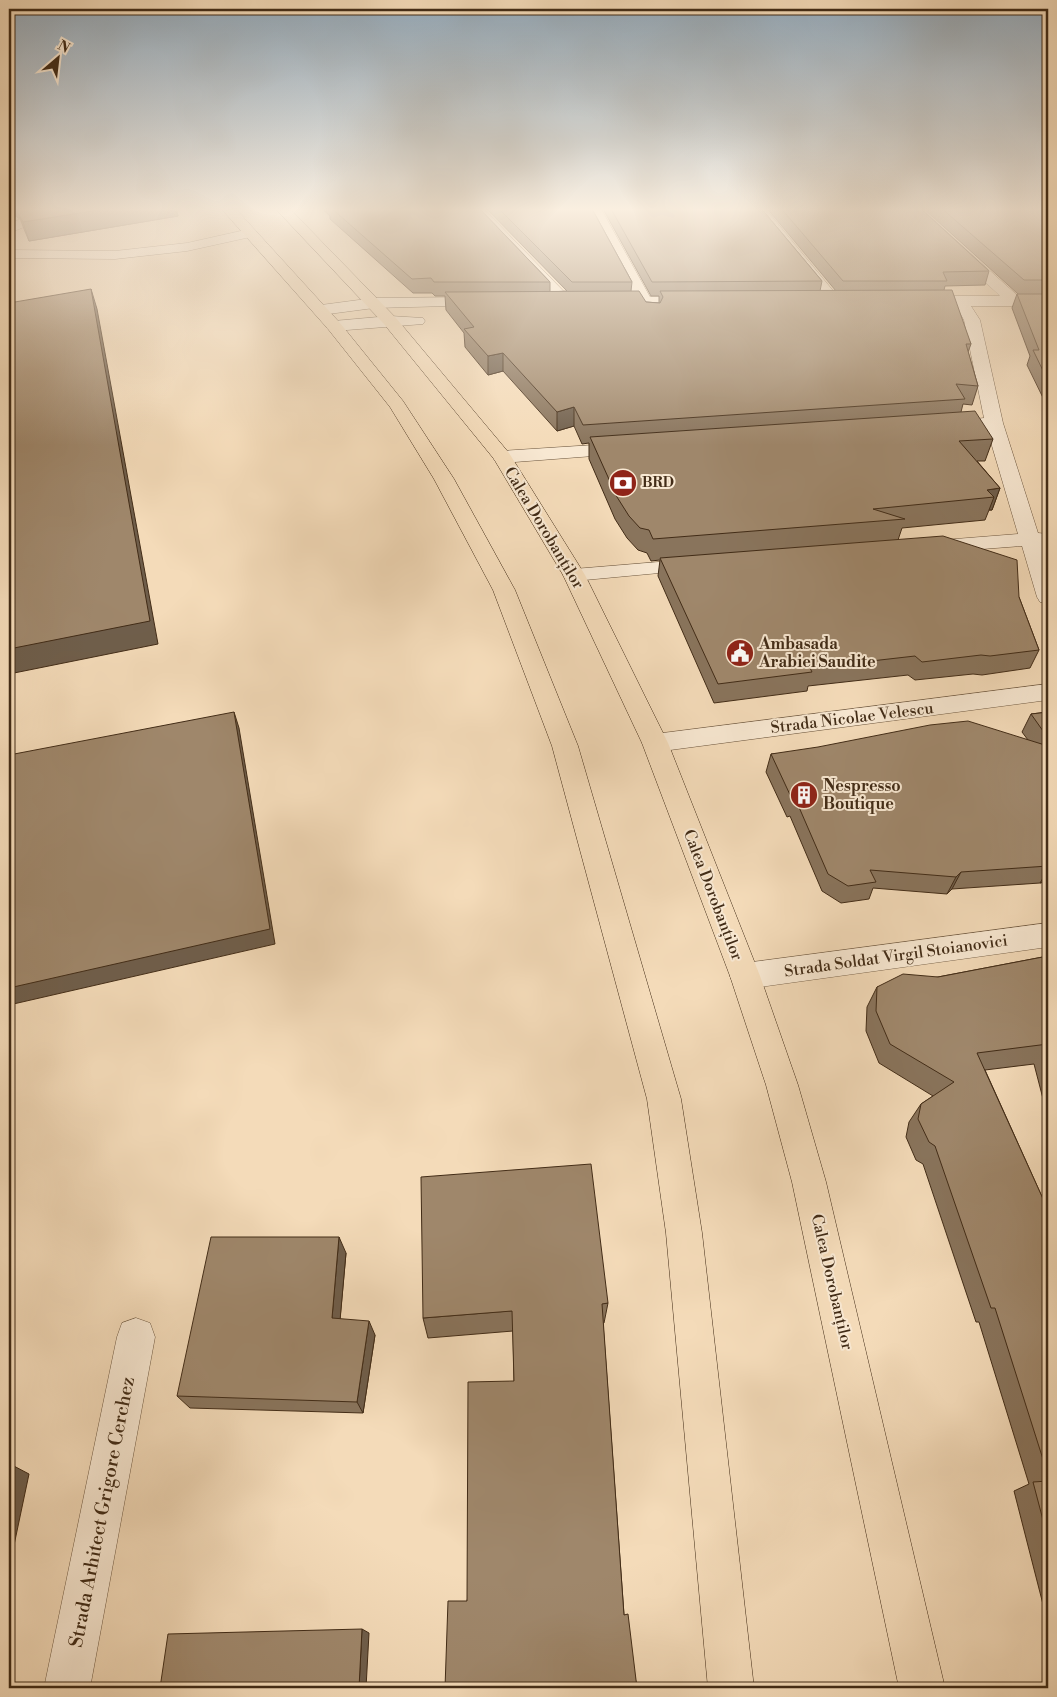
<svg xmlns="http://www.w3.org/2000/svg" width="1057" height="1697" viewBox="0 0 1057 1697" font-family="'Libre Bodoni',serif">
  <rect width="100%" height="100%" fill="#f4dbb9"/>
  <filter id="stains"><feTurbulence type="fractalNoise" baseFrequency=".004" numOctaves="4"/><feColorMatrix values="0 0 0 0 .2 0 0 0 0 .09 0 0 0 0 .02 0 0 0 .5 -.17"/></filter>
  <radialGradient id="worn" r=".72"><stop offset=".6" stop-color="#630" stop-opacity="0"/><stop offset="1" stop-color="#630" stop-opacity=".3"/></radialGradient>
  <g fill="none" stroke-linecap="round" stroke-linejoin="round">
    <defs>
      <path id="street" d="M50,207H69L67,210L9,233V224Z
        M468,207H482L571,299L574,302L571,305H561Z
        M586,207H600L650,297H697L702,299L705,302L702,305L655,307L660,316L658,319H646L639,307L602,305L599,302L602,299L634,297Z
        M750,207H764L839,298L842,301L839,304H829Z
        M904,207H919L1018,296H1048V306H971L980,320L1003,423L1038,533L1048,534V546H1042L1048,564V604L1040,602L1037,597L1022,546L930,553L923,551L920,547L923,543L930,541L1018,534L987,429L945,432L939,431L936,427L939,423L984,418L964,320L956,306H920L915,304L912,301L915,298L920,296H1000Z
        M250,229L255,230L257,233L255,236L187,251L115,259L9,258V250L115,251L187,243Z
        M482,297L487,299L490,302L487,305L374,308L321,315L316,313L313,310L316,307L321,305L374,298Z
        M390,316L423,318L425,321L423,324L334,331L328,329L326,326L328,323L334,321Z
        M626,443L633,445L635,449L633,453L502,463L495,461L493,457L495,453L502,451Z
        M695,559L702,561L706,565L702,569L574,581L566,580L563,575L566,570L574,569Z
        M1048,684V700L655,752L646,749L642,743L646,737L655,734Z
        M1048,923V947L745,989L734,985L730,976L734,967L745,963Z
        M136,1318L150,1323L155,1337L90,1688H44L117,1337L122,1323Z"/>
      <path id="primary" d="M220,207H234L340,323L403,401L454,479L515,590L578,746L681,1099L702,1233L754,1688H708L666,1233L647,1099L552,746L493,590L434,479L390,407L328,329Z
        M274,207H288L396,318L509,453L585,575L668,743L760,976L798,1085L826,1182L945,1688H899L792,1182L766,1085L730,976L642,743L563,575L494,459L384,324Z"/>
    </defs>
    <!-- street casing -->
    <use href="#street" stroke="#6e5840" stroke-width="1"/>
    <!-- primary casing -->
    <use href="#primary" stroke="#422c17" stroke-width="1"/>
    <!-- street -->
    <use href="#street" fill="#f8e8d2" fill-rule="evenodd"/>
    <!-- primary -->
    <use href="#primary" fill="#f4dbb9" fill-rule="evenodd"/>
  </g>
  <!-- wall -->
  <path fill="#89745c" stroke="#422c17" d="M9,207H176L178,216L29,241L24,229L20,218H18Z
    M320,207H478L550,282V292L567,291L485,207H591L632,282L631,291L646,302L659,303V296H651L602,207H760L822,281L820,291H836L766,207H919L989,271L985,285L945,286L944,290L971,344L968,352L978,386L972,405L963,404L961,412L993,439L985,461H977L1000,488L992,510H989L985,520L902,528L898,540L1019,597L1039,650L1030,668L982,675L973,674L915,680L908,675L808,686L807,691L714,703L658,576L660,560L651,561L647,553L638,550L627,538L615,519L589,459V443L582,444L574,426L557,431L503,371L488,375L465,347L464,333L446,310L445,296H435L432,293H413L330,219V216Z
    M922,207H1048V408L1027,365L1030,356L1012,308L1017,294H1018Z
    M1048,712V881L1040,883L952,889L947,894L873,888L869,899L841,903L822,891L790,816L787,817L766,772L771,754L1028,740L1022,732L1031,714Z
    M1048,956V1118L1034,1064L985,1070L1048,1210V1615L1046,1616L1014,1491L1029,1484L979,1322H976L923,1164L916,1160L906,1137L909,1122L921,1104L933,1096L879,1063L866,1031L867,1007L877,987L938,977Z
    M346,1253L340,1319L375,1335L363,1413L190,1408L177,1396Z
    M608,1303L604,1323H603L624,1615L637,1688L467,1601L514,1381L513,1331L428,1338L423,1318Z"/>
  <!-- shaded-wall -->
  <path fill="#6f5e4b" stroke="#422c17" d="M9,207H14L17,216L9,219Z
    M14,207H45L17,211L20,218H18Z
    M117,207H176L178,216L29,241L23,222Z
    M91,289L97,309L158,644L9,674V649Z
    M503,353V371L488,375V356Z
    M574,407V426L557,431V412Z
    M1000,488L992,510H989L994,497L987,490Z
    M234,712L239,728L275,944L9,1005V988Z
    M1048,870V881L1040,883Z
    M961,872L952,889L947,894L956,877Z
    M339,1237L346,1253L339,1332L332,1318Z
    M369,1321L375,1335L363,1413L357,1402Z
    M9,1440L12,1442L9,1465Z
    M10,1464L29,1474L9,1569V1470Z
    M362,1629L369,1633L366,1688H359Z"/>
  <!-- building -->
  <path fill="#9f876b" stroke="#422c17" d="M28,207H117L23,222L17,211Z
    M330,207H478L550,282H434L431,278L412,279Z
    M497,207H591L632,282H572Z
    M610,207H760L822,281L652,282Z
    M780,207H919L989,271L943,272L947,281H843Z
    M940,207H1048V280H1024Z
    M91,289L150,621L9,649V303Z
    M952,290L971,344H966L978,386L956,384L965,399L583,425L574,407L557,412L503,353L488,356L464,329L474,327L445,292L639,291L646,302L660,303L663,297L660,291Z
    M1017,294H1048V381L1033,350H1039Z
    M975,411L993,439L959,441L1000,488L987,490L994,497L873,509L905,519L653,539L649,530L640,528L629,516L617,497L590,437Z
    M943,536L1017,560L1019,597L1039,650L990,656L981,655L922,662L915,656L810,668L812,672L718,684L660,558Z
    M234,712L270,929L9,988V755Z
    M1048,712V738L1031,714Z
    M968,721L1048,746V866L961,872L956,877L870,870L876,882L848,886L828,874L795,798L792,799L771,754L818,747L930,725Z
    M1048,956V1044L977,1053L1048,1210V1475L995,1308H991L935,1146L929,1142L918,1119L921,1104L954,1082L890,1044L876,1011L877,987L903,974L938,977Z
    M591,1164L608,1303L602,1304L624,1615L628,1614L637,1688H445L448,1601H467L468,1382L514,1381L512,1311L423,1318L421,1177Z
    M211,1237H339L332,1318L369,1321L357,1402L177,1396Z
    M1048,1481V1539L1033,1482Z
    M362,1629L359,1688H160L168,1634Z"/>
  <!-- sky -->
  <linearGradient id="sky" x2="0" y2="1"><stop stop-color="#94acbf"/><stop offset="0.47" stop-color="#faefe0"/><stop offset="1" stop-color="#faefe0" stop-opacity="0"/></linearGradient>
  <rect width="1057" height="445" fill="url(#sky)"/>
  <!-- icons -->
  <defs>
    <symbol id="bank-disc" viewBox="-11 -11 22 22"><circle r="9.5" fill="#8f2418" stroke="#f8e8d2"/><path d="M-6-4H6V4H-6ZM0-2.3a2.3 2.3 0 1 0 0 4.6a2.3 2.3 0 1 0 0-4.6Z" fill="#fff"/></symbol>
    <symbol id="civic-disc" viewBox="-11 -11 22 22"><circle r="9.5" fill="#8f2418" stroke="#f8e8d2"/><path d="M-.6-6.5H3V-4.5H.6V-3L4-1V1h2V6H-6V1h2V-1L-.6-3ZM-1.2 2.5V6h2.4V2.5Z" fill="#fff"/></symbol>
    <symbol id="building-disc" viewBox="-11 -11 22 22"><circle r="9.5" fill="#8f2418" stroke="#f8e8d2"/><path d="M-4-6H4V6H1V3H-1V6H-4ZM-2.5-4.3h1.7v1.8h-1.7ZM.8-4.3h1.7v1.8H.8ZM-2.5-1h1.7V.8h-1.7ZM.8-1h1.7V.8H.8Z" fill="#fff"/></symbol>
  </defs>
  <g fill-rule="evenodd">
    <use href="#bank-disc" x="607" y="467" width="32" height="32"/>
    <use href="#civic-disc" x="724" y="637" width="32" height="32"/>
    <use href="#building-disc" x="788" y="779" width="32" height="32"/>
  </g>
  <g text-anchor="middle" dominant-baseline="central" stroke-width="4" stroke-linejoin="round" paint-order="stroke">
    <!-- far-poi labels -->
    <g font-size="14" font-weight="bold" fill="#422c17" stroke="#f8e8d2" text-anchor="start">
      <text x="642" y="483">BRD</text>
    </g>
    <!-- street labels -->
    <g font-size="16" fill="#422c17" stroke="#f8e8d2">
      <text transform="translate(544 528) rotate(59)">Calea Dorobanților</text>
      <text transform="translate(852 718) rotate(-7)">Strada Nicolae Velescu</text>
      <text transform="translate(713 895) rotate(69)">Calea Dorobanților</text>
      <text transform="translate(896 956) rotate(-8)">Strada Soldat Virgil Stoianovici</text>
      <text transform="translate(832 1282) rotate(77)">Calea Dorobanților</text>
    </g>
    <!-- poi labels -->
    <g font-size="16" font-weight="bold" fill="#422c17" stroke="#f8e8d2" text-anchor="start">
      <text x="759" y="644">Ambasada<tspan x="759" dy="18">Arabiei Saudite</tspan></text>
      <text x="823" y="786">Nespresso<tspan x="823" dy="18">Boutique</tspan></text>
    </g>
    <!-- near-street labels -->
    <g font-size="19" fill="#422c17" stroke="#f8e8d2">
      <text transform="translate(102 1512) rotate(-79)">Strada Arhitect Grigore Cerchez</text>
    </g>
  </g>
  <!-- margin -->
  <rect width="1057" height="1697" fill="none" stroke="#f4dbb9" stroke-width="30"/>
  <rect x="10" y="10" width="1037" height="1677" fill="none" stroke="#422c17" stroke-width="2.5"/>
  <rect x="15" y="15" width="1027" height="1667" fill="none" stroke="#422c17"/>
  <!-- north arrow -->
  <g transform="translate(58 58) rotate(28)" stroke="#f8e8d2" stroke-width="4" paint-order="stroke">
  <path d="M0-4L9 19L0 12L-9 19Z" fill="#422c17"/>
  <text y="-8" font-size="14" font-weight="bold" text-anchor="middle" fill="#422c17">N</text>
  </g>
  <rect width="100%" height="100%" filter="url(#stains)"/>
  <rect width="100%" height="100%" fill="url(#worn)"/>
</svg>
